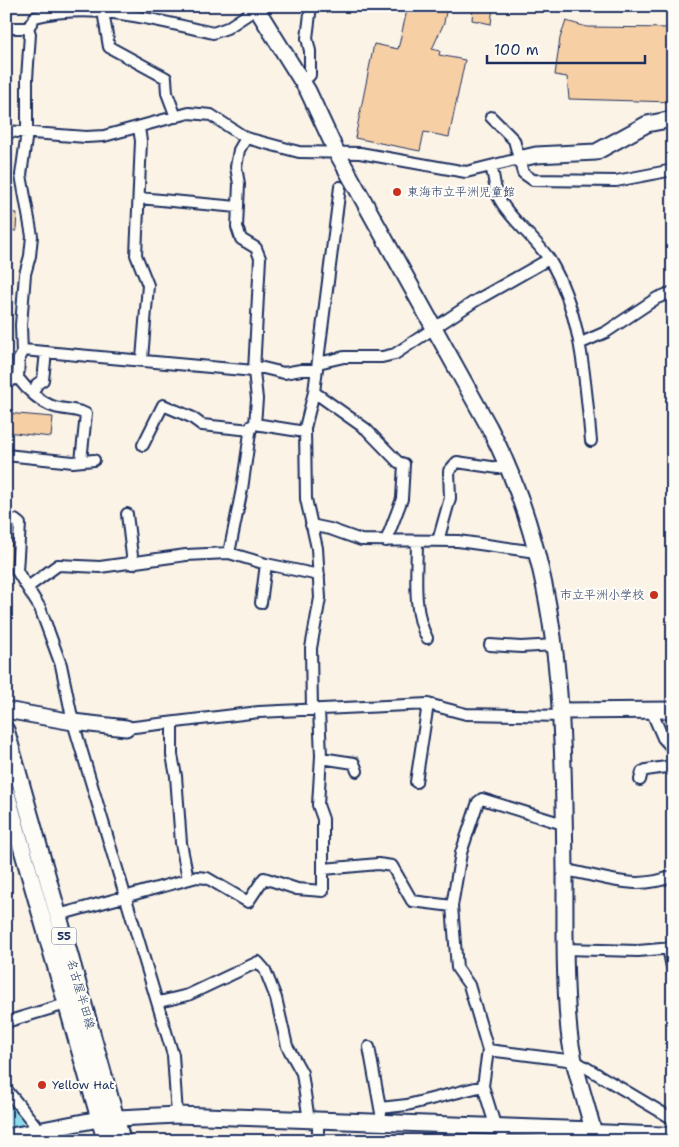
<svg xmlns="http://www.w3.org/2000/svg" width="679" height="1147" viewBox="0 0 679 1147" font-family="'Shantell Sans','Klee One',sans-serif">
  <rect width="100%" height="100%" fill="#fcf3e7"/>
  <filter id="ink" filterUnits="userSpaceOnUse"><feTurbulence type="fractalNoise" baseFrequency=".02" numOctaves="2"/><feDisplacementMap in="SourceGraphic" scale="10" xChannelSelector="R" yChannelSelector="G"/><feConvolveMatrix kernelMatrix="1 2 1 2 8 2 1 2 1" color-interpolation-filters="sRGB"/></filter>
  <g filter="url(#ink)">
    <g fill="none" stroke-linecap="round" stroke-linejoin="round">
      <!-- river -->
      <path stroke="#8cdaea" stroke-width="19" d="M6,1115L24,1141"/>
    </g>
    <!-- building -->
    <path fill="#f6cfa5" stroke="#1b2f5e" d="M408,6H447L444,23L432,49L440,51L439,55L465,60L449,137L424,132L420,151L355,138L374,44L398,49Z
      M480,6H493L491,24L472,20L473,7Z
      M566,21L587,27L673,28V102L569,99L567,77L555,75L560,38Z
      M6,212L17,213L16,231L6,230Z
      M6,413L53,417L51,437L6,432Z
      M6,531H13L12,575H6Z"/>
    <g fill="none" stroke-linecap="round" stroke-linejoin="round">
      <defs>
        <path id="street" d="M103,11L109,47L166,78L167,93L176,117
          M6,28H28
          M303,82L310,75V51L307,38L311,6
          M491,117L514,140L523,173L533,180L616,181L673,170
          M139,128L141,141L136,255L148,285L142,359
          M6,131L86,137L104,136L189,113L211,115L246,138L299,152L360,153L466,172L519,159
          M491,167C495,178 494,191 500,200C510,219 536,239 549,259C582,313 585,380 591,441
          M139,198L237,207
          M581,343L606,332L657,298L673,292
          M23,350L254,371
          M318,363L344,357H382L395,354L475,301L549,259
          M255,366L284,373L301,370H317
          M18,378C27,390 41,403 55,407C66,410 76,409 86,414L81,461
          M6,382L18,378L19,359L22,354L21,325L25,274L30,256L32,236L21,175L27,132V79L30,34L28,28L35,17C95,2 154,20 213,33L227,28L256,9
          M314,392L366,429L398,462L404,464L402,499L386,541
          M33,393L37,384L43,380L46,352
          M255,424L305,432
          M143,445L163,405L191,417L202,425L251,430
          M6,455L73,462L94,460
          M127,514L133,564
          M6,520H15L20,524L17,571L40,608L61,665L73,722L173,1055L177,1115
          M311,525L330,529L361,540L458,541L529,551L537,550
          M417,541C417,572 412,610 427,638
          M438,541L450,498L449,471L457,462L498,468L509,464
          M229,553L242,489L251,426L255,424L257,399L254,371L260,258L256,248L241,239L237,227L239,184L236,167L239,150L246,138
          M28,587L58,565L100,567L186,555L229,553L266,564L319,575
          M261,603L266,564
          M490,645L521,647L555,645
          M312,710L311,648L320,598L317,548L306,499L305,428L314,392L340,187
          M651,710L663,738L673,749
          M172,724V755L176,776L181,843L188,879
          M126,728L259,712L428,704L466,714L562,716
          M321,758L354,763L357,771
          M640,780L642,772L646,770L673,766
          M416,782L428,704
          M324,869L378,864L392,866L412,901L452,906
          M565,870C603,876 634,892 673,876
          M58,915L197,877L207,878L248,902L264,878L297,889L323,891V819L318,805L321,756L319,710
          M668,948L673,972
          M565,949L638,951L673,948
          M159,1002L188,995L258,962L265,970L276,998L287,1046L302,1073L309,1121
          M6,1022L66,1004
          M369,1047L381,1113
          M488,1050L575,1061L673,1119
          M6,1089L48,1141
          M380,1108L407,1105L483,1086
          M318,1121V1141
          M495,1125L483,1086L488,1050L469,985L457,968L452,906L461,853L478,802L482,799L563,824
          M593,1130L673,1133
          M502,1141L503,1126"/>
        <path id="secondary" d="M255,6L308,91L336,151L489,427C563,569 563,717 565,872C565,925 564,978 569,1031C573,1068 587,1104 596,1141
          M519,159L536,155L596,152L647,124L673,119
          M6,710L73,722L126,728
          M562,711L673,710
          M6,1137L99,1119L177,1115L593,1130"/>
        <path id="primary" d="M6,731L122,1141
          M6,792L106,1141"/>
      </defs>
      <!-- street casing -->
      <use href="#street" stroke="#1b2f5e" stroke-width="14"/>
      <!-- secondary casing -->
      <use href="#secondary" stroke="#1b2f5e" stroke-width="19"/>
      <!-- primary casing -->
      <use href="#primary" stroke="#1b2f5e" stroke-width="20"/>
      <!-- street -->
      <use href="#street" stroke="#fdfcf7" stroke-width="10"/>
      <!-- secondary -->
      <use href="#secondary" stroke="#fdfcf7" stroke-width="15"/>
      <!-- primary -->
      <use href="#primary" stroke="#fdfcf7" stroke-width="16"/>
    </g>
  </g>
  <!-- markers -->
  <g fill="#c8321e" stroke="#fdfcf7" stroke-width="2">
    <circle cx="397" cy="192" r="5"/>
    <circle cx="654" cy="595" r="5"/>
    <circle cx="42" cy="1085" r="5"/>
  </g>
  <g text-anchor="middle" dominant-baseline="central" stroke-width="4.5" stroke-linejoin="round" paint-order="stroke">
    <!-- shield labels -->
    <rect fill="#fdfcf7" stroke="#5f6c8c" stroke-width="1" x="51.5" y="927.5" width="25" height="17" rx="4"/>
    <g font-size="11" font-weight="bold" fill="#1b2f5e">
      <text x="64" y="936">55</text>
    </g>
    <!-- poi labels -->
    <g font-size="12" fill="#1b2f5e" stroke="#fdfcf7" text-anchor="start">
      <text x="407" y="192">東海市立平洲児童館</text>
      <text x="644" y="595" text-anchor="end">市立平洲小学校</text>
      <text x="52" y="1085">Yellow Hat</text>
    </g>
    <!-- street labels -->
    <g font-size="12" fill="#1b2f5e" stroke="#fdfcf7">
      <text transform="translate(81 994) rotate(74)">名古屋半田線</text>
    </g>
  </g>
  <!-- margin -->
  <rect width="679" height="1147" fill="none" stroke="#fdfcf7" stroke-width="25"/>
  <rect x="12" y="12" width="654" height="1122" fill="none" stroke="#1b2f5e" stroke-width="2" filter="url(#ink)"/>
  <!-- scale -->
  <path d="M487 55v8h158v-8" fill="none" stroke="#1b2f5e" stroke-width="2.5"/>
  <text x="494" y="55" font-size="15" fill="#1b2f5e" stroke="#fdfcf7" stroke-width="4" paint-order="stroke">100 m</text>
</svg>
